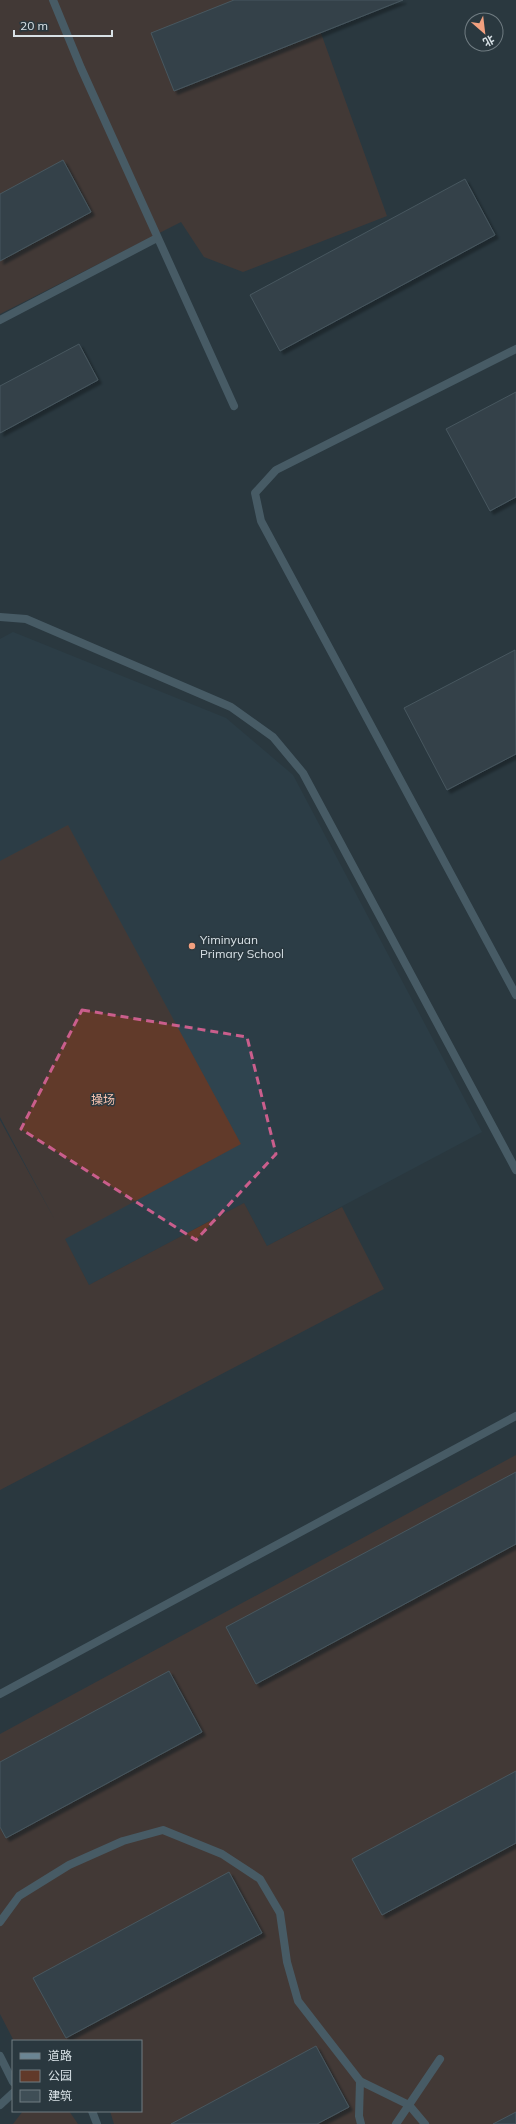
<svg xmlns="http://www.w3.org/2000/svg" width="516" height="2124" viewBox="0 0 516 2124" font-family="Mulish,'Noto Sans SC',sans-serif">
  <defs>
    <filter id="shadow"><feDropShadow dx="3.5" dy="3.5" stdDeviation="1" flood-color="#0009"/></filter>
  </defs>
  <rect width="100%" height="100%" fill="#2a383f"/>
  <!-- built -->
  <path fill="#2f444f" d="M13,632L226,718L293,775L482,1132L267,1246L244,1203L89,1285L0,1117V639Z"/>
  <!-- green -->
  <path fill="#613a2a" d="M0,0H309L387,216L243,272L204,257L181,222L0,314Z
    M68,825L241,1144L65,1239L89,1285L244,1203L267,1246L342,1207L384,1289L0,1490V1120L56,1222L0,1117V861Z
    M516,1455V2124H114L110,2111H141V2041H14L0,2014V1734Z
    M23,2111H69L78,2124H13Z"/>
  <!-- building -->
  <path fill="#3f4e56" stroke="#6c7b84" filter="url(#shadow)" d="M234,0H403L174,91L151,33Z
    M63,160L91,212L0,261V194Z
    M465,179L495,235L280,351L250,295Z
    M79,344L98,380L0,433V386Z
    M516,392V497L490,511L446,429Z
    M515,650L516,754L447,790L404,708Z
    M516,1472V1544L256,1684L226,1627Z
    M169,1671L202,1732L6,1838L0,1827V1762Z
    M516,1771V1843L382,1915L352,1859Z
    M229,1872L262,1933L66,2038L33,1978Z
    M316,2046L349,2107L317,2124H171Z
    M516,2112V2124H493Z"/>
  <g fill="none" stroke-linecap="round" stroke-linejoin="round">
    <!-- lane -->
    <path stroke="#6b8593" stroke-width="8" d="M53,0L81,68L234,406
      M0,320L157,238
      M0,1922L19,1896L69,1865L123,1841L163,1830L222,1854L260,1879L280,1913L287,1962L298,2001L360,2081L409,2105L425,2124
      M360,2081L359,2116L361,2124
      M396,2124L440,2059"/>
    <!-- street -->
    <path stroke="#6b8593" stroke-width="8" d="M516,349L276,470L255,493L261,521L516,995
      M0,617L26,619L231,707L273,737L303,773L516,1170
      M0,1694L516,1416
      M0,2056L13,2082
      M0,2105L13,2093
      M92,2111L97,2124"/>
  </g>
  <!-- marked area -->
  <path d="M0 0H516V2124H0ZM82,1010L247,1037L276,1154L196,1240L21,1129Z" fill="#2a383f" fill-opacity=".55" fill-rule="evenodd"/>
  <path fill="none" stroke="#ca5e8c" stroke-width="3" stroke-dasharray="8 5" stroke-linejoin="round" d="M82,1010L247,1037L276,1154L196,1240L21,1129Z"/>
  <!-- markers -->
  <circle fill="#f2a07f" stroke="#2a383f" stroke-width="1.5" cx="192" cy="946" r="4"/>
  <g text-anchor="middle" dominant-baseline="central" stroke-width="3" stroke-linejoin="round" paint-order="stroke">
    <!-- poi labels -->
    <g font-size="12" fill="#d8e1e6" stroke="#2a383f" text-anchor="start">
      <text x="200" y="939">Yiminyuan<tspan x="200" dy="14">Primary School</tspan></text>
    </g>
    <!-- park labels -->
    <g font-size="12" fill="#f9c4b0" stroke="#2a383f">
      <text x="103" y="1099">操场</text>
    </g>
  </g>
  <!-- legend -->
  <rect x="12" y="2040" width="130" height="72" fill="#2a383f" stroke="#707c82"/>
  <rect x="20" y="2053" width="20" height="6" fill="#6b8593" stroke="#707c82"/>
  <text x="48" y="2060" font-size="12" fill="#d8e1e6">道路</text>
  <rect x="20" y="2070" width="20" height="12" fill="#613a2a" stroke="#707c82"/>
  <text x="48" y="2080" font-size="12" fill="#d8e1e6">公园</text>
  <rect x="20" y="2090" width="20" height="12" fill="#3f4e56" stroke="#707c82"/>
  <text x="48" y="2100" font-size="12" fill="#d8e1e6">建筑</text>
  <!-- north arrow -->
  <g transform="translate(484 32) rotate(152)"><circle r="19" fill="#2a383f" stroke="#707c82"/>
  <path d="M0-3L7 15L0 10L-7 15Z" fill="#f2a07f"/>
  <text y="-6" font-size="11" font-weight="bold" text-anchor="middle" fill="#d8e1e6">北</text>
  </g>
  <!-- scale -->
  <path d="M14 30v6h98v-6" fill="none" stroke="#d8e1e6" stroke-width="2"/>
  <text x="20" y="30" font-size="12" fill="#d8e1e6" stroke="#2a383f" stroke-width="3" paint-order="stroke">20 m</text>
</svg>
